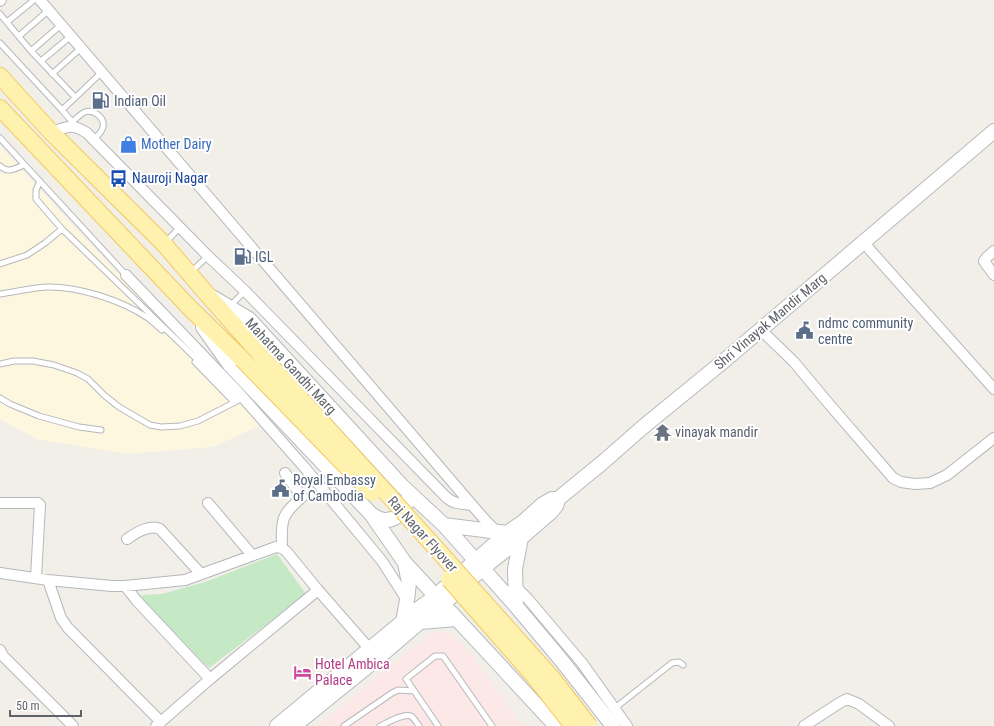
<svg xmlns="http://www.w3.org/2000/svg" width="994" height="726" viewBox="0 0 994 726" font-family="'Roboto Condensed',sans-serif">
  <rect width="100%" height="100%" fill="#f1efe8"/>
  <!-- commercial -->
  <path fill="#fef7e0" d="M0,146L77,230L261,425L213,447L128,454L36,439L0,419Z"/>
  <!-- medical -->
  <path fill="#fce8e6" d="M448,632L464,645L523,726H317L431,633Z"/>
  <!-- park -->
  <path fill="#c5e8c5" d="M277,554L306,594L209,668L140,603L142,595L162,594L205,582Z"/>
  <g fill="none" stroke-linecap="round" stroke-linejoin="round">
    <defs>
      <path id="lane" d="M0,14L31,51L75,97
        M7,22L34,0
        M19,36L49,10
        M0,43L62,110L102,72
        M31,51L61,25
        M41,61L71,36
        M52,74L81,48
        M62,110L74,124
        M72,122C76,119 80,114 85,112C94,109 105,118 103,127C102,132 97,136 94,140
        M0,138L126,275
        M0,166C8,174 16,168 24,165
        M40,181L36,190V199L62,229L239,400
        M166,242L180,227
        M0,264L27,255L45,243L62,229
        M190,273L208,256
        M0,294C15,292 31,288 46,287C78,286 121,300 148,318C153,322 157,326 162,330
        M230,306L245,291
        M195,362L234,402
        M0,364L14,361H33L54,365L77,373L88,379L104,395L119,407L150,425L161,427L180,426L198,421L237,401
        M0,398L10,404L39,416L79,427L101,430
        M615,708L672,663L679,662L683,665
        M344,726L392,693L398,690L414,691
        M380,726C387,723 403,713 411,716C414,718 417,723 419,726
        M438,726L406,679L435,656H443L492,726"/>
      <path id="street" d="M40,0L472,505L486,521L497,532
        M0,1L1,0
        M51,132C68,127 71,123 87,133L208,256L245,291L446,497C453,504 463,504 472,505
        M864,241L870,250L994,389
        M994,251L987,257L984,261L986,264L994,275
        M126,275L238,392L305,468L382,561L407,600
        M760,329L794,362L829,404L887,471L893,478L901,482L915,484L930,483L947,475L994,438
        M0,503H38L40,505L36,578
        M208,503L252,555
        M127,539C136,533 149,524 160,529L201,574
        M282,548C282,540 281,530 283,522C284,512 295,504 302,497L285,473
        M0,573L48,580L112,586H125L185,580L276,547C280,547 283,548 286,551L318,590L374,654
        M48,580L61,618L68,628L161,722
        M125,586L137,601L210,679
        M515,586L528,599L582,663L627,726
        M0,650L3,656L73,726
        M156,726L210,679L318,590
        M804,726L841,702L847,699L859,704L889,726"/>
      <path id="secondary" d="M212,297L249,319L402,486L444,525L516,606L562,661L613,726
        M203,327L230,365L371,514L405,563L556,726
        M371,514C374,516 377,518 380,519C393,523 404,513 407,501
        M444,525L507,533
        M516,606L515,569L521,538
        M403,622L407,600L409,583L405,563
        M420,622L456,619
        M277,726L418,609L432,599L507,533L523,522L543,504L552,499H558L575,485L602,463L643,427L725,360L994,131
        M294,726L378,658L420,622L443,604L483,568L521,538L551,512L556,506L558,499"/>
      <path id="primary" d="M0,76L51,132L164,244L206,293L259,353
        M0,108L188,306L242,359"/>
    </defs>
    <!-- lane casing -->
    <use href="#lane" stroke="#b5b8bc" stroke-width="7"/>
    <!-- street casing -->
    <use href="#street" stroke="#b5b8bc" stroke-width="12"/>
    <!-- secondary casing -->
    <use href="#secondary" stroke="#b6babf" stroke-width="16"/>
    <!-- primary casing -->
    <use href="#primary" stroke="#f2c960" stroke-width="18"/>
    <!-- lane -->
    <use href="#lane" stroke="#fff" stroke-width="5"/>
    <!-- street -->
    <use href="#street" stroke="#fff" stroke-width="10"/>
    <!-- secondary -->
    <use href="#secondary" stroke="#fff" stroke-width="14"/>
    <!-- primary -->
    <use href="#primary" stroke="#fff2af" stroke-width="16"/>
    <defs>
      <path id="primary-bridge" d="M259,353L390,497L553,679L589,726
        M242,359L372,493
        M449,579L534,676L573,726"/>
    </defs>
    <!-- primary-bridge casing -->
    <use href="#primary-bridge" stroke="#f2c960" stroke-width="18" stroke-linecap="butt"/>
    <!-- primary-bridge -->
    <use href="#primary-bridge" stroke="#fff2af" stroke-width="16"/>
  </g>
  <!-- icons -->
  <defs>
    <symbol id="fuel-bare" viewBox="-9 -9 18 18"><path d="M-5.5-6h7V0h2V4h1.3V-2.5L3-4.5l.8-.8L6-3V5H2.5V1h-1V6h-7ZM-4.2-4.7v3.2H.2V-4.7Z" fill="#5c6f8a" stroke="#fff" stroke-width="2.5" paint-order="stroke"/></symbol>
    <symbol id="shop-bare" viewBox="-9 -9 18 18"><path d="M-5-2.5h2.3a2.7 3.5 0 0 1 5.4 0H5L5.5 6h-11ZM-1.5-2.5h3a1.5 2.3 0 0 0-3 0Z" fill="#3f7fe0" stroke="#fff" stroke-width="2.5" paint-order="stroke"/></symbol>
    <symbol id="bus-bare" viewBox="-9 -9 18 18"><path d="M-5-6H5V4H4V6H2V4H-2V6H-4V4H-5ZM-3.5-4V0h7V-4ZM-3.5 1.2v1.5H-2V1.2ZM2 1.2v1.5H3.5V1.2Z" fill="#1a4fb4" stroke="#fff" stroke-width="2.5" paint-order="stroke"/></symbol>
    <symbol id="civic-bare" viewBox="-9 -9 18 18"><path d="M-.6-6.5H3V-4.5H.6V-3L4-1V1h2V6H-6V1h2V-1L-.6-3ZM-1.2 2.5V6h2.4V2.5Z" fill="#5c6f8a" stroke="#fff" stroke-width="2.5" paint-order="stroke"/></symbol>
    <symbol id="temple-bare" viewBox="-9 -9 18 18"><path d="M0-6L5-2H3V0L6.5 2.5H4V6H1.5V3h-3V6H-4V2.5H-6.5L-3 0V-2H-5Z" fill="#6b7280" stroke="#fff" stroke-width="2.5" paint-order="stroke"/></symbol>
    <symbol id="hotel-bare" viewBox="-9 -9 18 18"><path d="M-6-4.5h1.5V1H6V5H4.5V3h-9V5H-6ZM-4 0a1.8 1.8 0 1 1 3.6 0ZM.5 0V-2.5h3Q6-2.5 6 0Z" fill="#d1479c" stroke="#fff" stroke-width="2.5" paint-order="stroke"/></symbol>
  </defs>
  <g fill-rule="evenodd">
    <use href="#fuel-bare" x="88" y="88" width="25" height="25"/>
    <use href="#shop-bare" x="116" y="132" width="25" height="25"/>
    <use href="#bus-bare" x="106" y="166" width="25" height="25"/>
    <use href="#fuel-bare" x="230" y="244" width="25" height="25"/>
    <use href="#civic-bare" x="792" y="318" width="25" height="25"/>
    <use href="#temple-bare" x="650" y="420" width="25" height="25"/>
    <use href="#civic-bare" x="268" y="476" width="25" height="25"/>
    <use href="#hotel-bare" x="290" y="660" width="25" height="25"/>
  </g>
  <g text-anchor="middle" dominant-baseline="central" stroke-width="4" stroke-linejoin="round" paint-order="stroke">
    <!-- service labels -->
    <g font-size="14" fill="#4e5e75" stroke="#fff" text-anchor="start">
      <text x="114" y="101">Indian Oil</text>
      <text x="255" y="257">IGL</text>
      <text x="818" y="323">ndmc community<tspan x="818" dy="16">centre</tspan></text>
      <text x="293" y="480">Royal Embassy<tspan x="293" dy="16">of Cambodia</tspan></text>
    </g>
    <!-- shop labels -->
    <g font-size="14" fill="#366cbe" stroke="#fff" text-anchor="start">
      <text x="141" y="144">Mother Dairy</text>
    </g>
    <!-- transit labels -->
    <g font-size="14" fill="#164399" stroke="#fff" text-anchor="start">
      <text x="132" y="178">Nauroji Nagar</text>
    </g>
    <!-- street labels -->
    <g font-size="14" fill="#5f6368" stroke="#fff">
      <text transform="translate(770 321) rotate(-40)">Shri Vinayak Mandir Marg</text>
      <text transform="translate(291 366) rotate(47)">Mahatma Gandhi Marg</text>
      <text transform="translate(423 534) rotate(48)">Raj Nagar Flyover</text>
    </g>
    <!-- worship labels -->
    <g font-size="14" fill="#5b616d" stroke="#fff" text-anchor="start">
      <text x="675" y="432">vinayak mandir</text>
    </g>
    <!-- hotel labels -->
    <g font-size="14" fill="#b23c85" stroke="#fff" text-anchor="start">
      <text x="315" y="664">Hotel Ambica<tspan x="315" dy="16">Palace</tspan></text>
    </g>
  </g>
  <!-- scale -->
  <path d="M10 710v6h71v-6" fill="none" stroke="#5f6368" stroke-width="2"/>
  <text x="16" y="710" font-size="12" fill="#5f6368" stroke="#ffffff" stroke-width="3" paint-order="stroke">50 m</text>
</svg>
